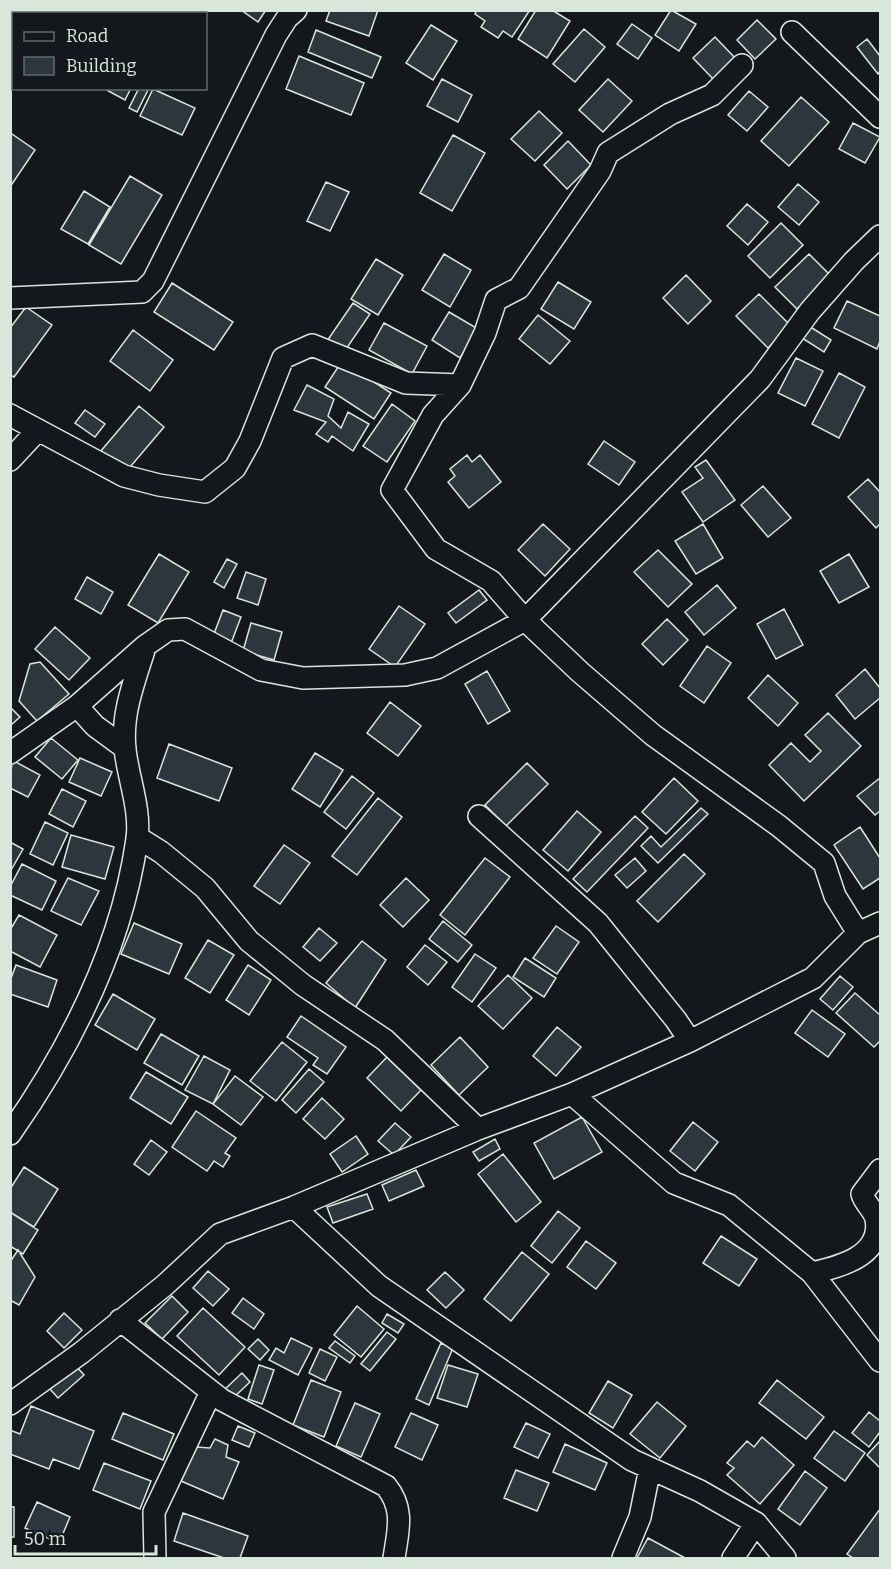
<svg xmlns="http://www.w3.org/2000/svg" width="891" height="1569" viewBox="0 0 891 1569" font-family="Bitter,serif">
  <rect width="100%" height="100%" fill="#14181c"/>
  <!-- building -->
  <path fill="#2c363c" stroke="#d8e6dc" stroke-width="1.5" d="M241,10H266L258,22Z
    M330,10H378L369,36L326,21Z
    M477,10H530L512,37L503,31L498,38L481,27L485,21L475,14Z
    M536,10H552L570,21L547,58L518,39Z
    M671,10L696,24L679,51L655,35Z
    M757,20L776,39L755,59L737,40Z
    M632,24L652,38L638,59L617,44Z
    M431,25L457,41L433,80L406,63Z
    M584,29L605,47L575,82L553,64Z
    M316,30L381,57L372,78L308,52Z
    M715,37L737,60L715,81L693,58Z
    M867,39L880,56V71L878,74L857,47Z
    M299,56L364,83L351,115L286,89Z
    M442,79L472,95L458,122L427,106Z
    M608,79L632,101L603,132L579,110Z
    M103,88H131L125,100Z
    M139,88H149L137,112L129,108Z
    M153,89L195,108L182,135L140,116Z
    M749,91L768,107L747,131L728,115Z
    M801,97L829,122L789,166L761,141Z
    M539,111L562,133L535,161L511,139Z
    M853,123L880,137L865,163L839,149Z
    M12,134L35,150L10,187V136Z
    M453,135L485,153L452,211L420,193Z
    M568,141L591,165L567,189L544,165Z
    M130,176L162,195L121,264L89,245Z
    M326,182L349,192L330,231L307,221Z
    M798,184L819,202L799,225L778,207Z
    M84,191L110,207L88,244L61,229Z
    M747,204L768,222L748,245L727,226Z
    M781,223L803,245L770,278L748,256Z
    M444,254L471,270L450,307L422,290Z
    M809,254L831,276L797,309L775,287Z
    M376,259L403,275L378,315L351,299Z
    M686,275L711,301L688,324L663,298Z
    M558,282L591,302L574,329L541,309Z
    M172,283L233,322L214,350L154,312Z
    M759,294L790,325L768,348L736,316Z
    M847,301L880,316V341L877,349L834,328Z
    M353,303L370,314L344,352L327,341Z
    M26,307L52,325L14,377L10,375V328Z
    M449,312L478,329L460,358L432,340Z
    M538,315L570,341L550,364L519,339Z
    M384,323L427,346L412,374L369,350Z
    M809,326L831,340L824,352L802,338Z
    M133,330L173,360L150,391L110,361Z
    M796,358L823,371L805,406L778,393Z
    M342,361L391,393L374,419L325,387Z
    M839,373L865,387L839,438L812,424Z
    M307,385L334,399L328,416L341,428L348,412L369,424L353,451L332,436L328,442L316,434L326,422L294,410Z
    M392,404L415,421L387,462L363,446Z
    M139,406L164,427L125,473L100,452Z
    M85,410L105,424L95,437L75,423Z
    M604,441L635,462L619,485L588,464Z
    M467,455L472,462L480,455L501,482L469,508L448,482L455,476L450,469Z
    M706,460L735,500L703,522L682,492L703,478L695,467Z
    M868,479L880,492V524L876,528L848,497Z
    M763,486L791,518L768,537L741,505Z
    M543,524L570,549L545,576L518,550Z
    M703,524L723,558L696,574L675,541Z
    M658,550L692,584L668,607L634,572Z
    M159,554L189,572L158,623L128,605Z
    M849,554L869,587L839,603L820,571Z
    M227,559L237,564L224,588L214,582Z
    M246,572L266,579L258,605L237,598Z
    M87,577L113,592L101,614L75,599Z
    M717,585L736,608L704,635L685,612Z
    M479,590L487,600L456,623L448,613Z
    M399,606L425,624L395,667L369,649Z
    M784,609L803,645L776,659L757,624Z
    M223,610L241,617L230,646L212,639Z
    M667,619L688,640L663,665L642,644Z
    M251,623L282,632L274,660L243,651Z
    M55,627L90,658L69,680L35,649Z
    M707,646L731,663L704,703L680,686Z
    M40,662L69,694L37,721L19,701L30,664Z
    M865,669L880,688V698L855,719L836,695Z
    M487,671L510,711L488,724L465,684Z
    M768,675L798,703L778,726L748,698Z
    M390,702L421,726L398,756L367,733Z
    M10,707L20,717L10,726Z
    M828,713L861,746L804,801L769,765L791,743L810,762L821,751L805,735Z
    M51,738L78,760L62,779L35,757Z
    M169,744L232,768L219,801L157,778Z
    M315,753L343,770L320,807L292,789Z
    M80,758L112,772L101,796L69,782Z
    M12,760L40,775L28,797L10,788Z
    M527,763L548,784L506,826L485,805Z
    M352,776L374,793L346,829L324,812Z
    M674,778L698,801L666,834L642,812Z
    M880,778V811L875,815L857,796Z
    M62,789L86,801L73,827L49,814Z
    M378,798L402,817L357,875L332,856Z
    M701,808L708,814L658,863L641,846L651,836L661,847Z
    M577,811L601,832L568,871L543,850Z
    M635,816L648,828L587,892L573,879Z
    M45,822L68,833L53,865L30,854Z
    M860,827L880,858V878L863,889L834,845Z
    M71,835L114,847L105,879L62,867Z
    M10,842L23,849L10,872Z
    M284,845L310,863L280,904L254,886Z
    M684,854L705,874L658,922L637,901Z
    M485,858L510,877L465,935L440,915Z
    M635,858L646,871L627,888L615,875Z
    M22,864L56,881L42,910L10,895V887Z
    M68,878L99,891L81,925L51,911Z
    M406,878L429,900L403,927L380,905Z
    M19,915L57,935L40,967L10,951V930Z
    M443,921L472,945L458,962L429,939Z
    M134,923L182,944L169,974L121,954Z
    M556,926L579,942L557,974L533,958Z
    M319,928L337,943L320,961L303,947Z
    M208,940L234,955L210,993L185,978Z
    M362,941L386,960L355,1008L326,983Z
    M425,945L447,962L428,985L407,967Z
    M475,954L496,968L472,1002L452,987Z
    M525,958L556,978L544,997L513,977Z
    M16,965L57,980L48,1007L10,994V981Z
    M248,965L271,980L249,1015L226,1000Z
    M508,975L532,998L503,1029L478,1006Z
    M840,976L853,987L833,1010L820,999Z
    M855,993L880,1015V1044L879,1042L874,1047L836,1013Z
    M113,994L155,1019L137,1050L95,1025Z
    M812,1010L845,1034L828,1057L795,1033Z
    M301,1016L346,1047L327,1074L313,1065L318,1058L287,1037Z
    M557,1027L581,1047L556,1076L533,1056Z
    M161,1034L199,1056L182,1085L144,1063Z
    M460,1037L488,1067L459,1095L431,1065Z
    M282,1042L307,1062L276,1101L250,1081Z
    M204,1056L230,1070L213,1104L185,1090Z
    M387,1057L421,1090L401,1111L367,1078Z
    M309,1069L324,1082L296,1113L282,1100Z
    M146,1072L188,1097L171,1124L130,1098Z
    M235,1076L263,1097L241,1125L213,1104Z
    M322,1098L344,1119L325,1139L303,1119Z
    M196,1111L236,1138L225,1153L230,1156L223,1167L214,1161L207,1171L172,1147Z
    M582,1117L602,1152L554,1179L534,1143Z
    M693,1122L718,1142L695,1171L670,1151Z
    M395,1123L411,1137L394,1155L378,1141Z
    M356,1136L368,1154L342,1172L330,1154Z
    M495,1139L500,1149L479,1161L473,1152Z
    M151,1140L167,1152L149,1175L134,1164Z
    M503,1154L541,1202L516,1222L478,1174Z
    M24,1167L58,1189L34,1227L10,1212V1189Z
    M416,1170L424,1186L389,1201L382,1185Z
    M367,1194L373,1209L333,1223L327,1207Z
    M558,1211L580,1228L552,1263L531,1246Z
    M10,1212L38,1230L23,1254L10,1246Z
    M721,1236L757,1259L739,1286L703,1263Z
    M586,1241L616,1263L596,1289L567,1267Z
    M18,1250L35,1277L19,1305L10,1300V1262Z
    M522,1252L549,1274L511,1321L484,1299Z
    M208,1271L229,1289L213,1306L193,1288Z
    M445,1272L464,1290L446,1308L427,1290Z
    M172,1296L188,1312L162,1339L145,1323Z
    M243,1298L264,1314L254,1329L232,1313Z
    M357,1306L384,1329L361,1357L334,1335Z
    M203,1308L245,1347L219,1375L177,1336Z
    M64,1313L82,1330L64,1348L47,1331Z
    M387,1314L404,1324L398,1333L382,1323Z
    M387,1332L396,1339L370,1371L361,1364Z
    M291,1338L312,1348L298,1375L269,1360L276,1348L284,1353Z
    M258,1339L269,1350L260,1360L248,1349Z
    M335,1341L355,1356L350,1363L329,1348Z
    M441,1343L453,1348L429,1405L416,1399Z
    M320,1349L337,1357L325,1381L309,1373Z
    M259,1365L274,1370L262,1404L248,1399Z
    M448,1365L478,1374L467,1407L437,1398Z
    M76,1366L84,1375L58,1398L50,1389Z
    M242,1373L250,1382L232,1399L224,1390Z
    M311,1380L341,1392L324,1437L293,1425Z
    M777,1380L824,1417L806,1439L759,1403Z
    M608,1381L632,1395L613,1428L589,1413Z
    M657,1402L686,1426L660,1458L630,1434Z
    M355,1403L380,1414L361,1457L336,1446Z
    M31,1406L94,1431L79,1469L53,1459L49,1469L10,1454V1430L20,1434Z
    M869,1412L880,1421V1432L869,1447L852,1433Z
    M123,1413L174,1434L163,1460L112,1439Z
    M411,1413L438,1425L422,1460L395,1447Z
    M526,1423L550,1434L538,1458L514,1447Z
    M238,1426L255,1433L249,1447L232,1440Z
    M834,1431L865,1453L845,1481L814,1458Z
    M762,1437L794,1465L760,1504L727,1475L734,1468L727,1463L747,1441L754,1447Z
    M215,1439L228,1445L226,1457L239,1462L223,1499L181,1481L196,1447L210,1448Z
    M880,1441V1468L867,1455Z
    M565,1444L607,1463L595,1490L553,1472Z
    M104,1463L151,1481L140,1509L93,1490Z
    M516,1470L549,1483L537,1511L504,1498Z
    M805,1471L827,1488L800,1525L778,1509Z
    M37,1502L70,1517L59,1543L25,1528Z
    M10,1507H14V1537H10Z
    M880,1509V1558H853L847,1554Z
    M183,1513L248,1536L240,1558H224L174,1541Z
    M648,1538L685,1558H637Z"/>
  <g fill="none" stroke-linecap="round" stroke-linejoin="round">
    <defs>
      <path id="minor" d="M792,32L880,117
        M742,65L712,95L670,114L608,153L600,171L519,288L496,300L485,333L460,385L433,415L392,490L436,549L491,581L525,620L580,672L653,735L779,826L824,863L835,896L858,933
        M10,298L142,292L153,281L276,35L287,18L296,10
        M10,415L124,476L159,485L205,492L235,468L250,441L283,358L312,345L406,383L460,385
        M10,460L38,430
        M77,706L95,726L125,748
        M10,753L77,706L145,646L168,630L185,629L261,670L303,678L405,675L437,668L525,620L760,379L810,311L854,261L880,236
        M479,816L598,923L676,1020L690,1041
        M137,837L161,852L205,888L249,941L303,985L385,1040L478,1129
        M572,1094L674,1183L729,1205L812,1273L880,1361
        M10,1134C71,1047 122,945 137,839C141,809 128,778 125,749C121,713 135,680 145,647
        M294,1207L379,1286L632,1460L700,1491L756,1523L785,1558
        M812,1273C839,1267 883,1256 876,1219C874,1210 865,1204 862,1194L880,1170
        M120,1320L222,1400L386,1486C405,1509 398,1531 394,1558
        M10,1404L81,1353L165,1285L220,1234L294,1207L478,1129L572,1094L690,1041L813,978L858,933L880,923
        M155,1558L154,1512L211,1392
        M623,1558L640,1517L650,1468
        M733,1558L756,1523"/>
    </defs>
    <!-- minor casing -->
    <use href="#minor" stroke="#d8e6dc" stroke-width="24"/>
    <!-- minor -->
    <use href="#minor" stroke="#14181c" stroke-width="21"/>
  </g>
  <!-- border -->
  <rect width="891" height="1569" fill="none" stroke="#d8e6dc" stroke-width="24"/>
  <!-- legend -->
  <rect x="12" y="12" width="195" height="78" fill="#14181c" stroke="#626a69" stroke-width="1.5"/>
  <rect x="24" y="32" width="30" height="9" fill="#14181c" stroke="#626a69" stroke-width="1.5"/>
  <text x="66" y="42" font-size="18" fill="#d8e6dc">Road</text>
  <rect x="24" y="57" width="30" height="18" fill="#2c363c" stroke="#626a69" stroke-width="1.5"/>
  <text x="66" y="72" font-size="18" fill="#d8e6dc">Building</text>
  <!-- scale -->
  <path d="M15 1545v9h141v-9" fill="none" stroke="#d8e6dc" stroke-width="3"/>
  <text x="24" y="1545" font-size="18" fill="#d8e6dc" stroke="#14181c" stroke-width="4.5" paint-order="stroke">50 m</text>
</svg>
